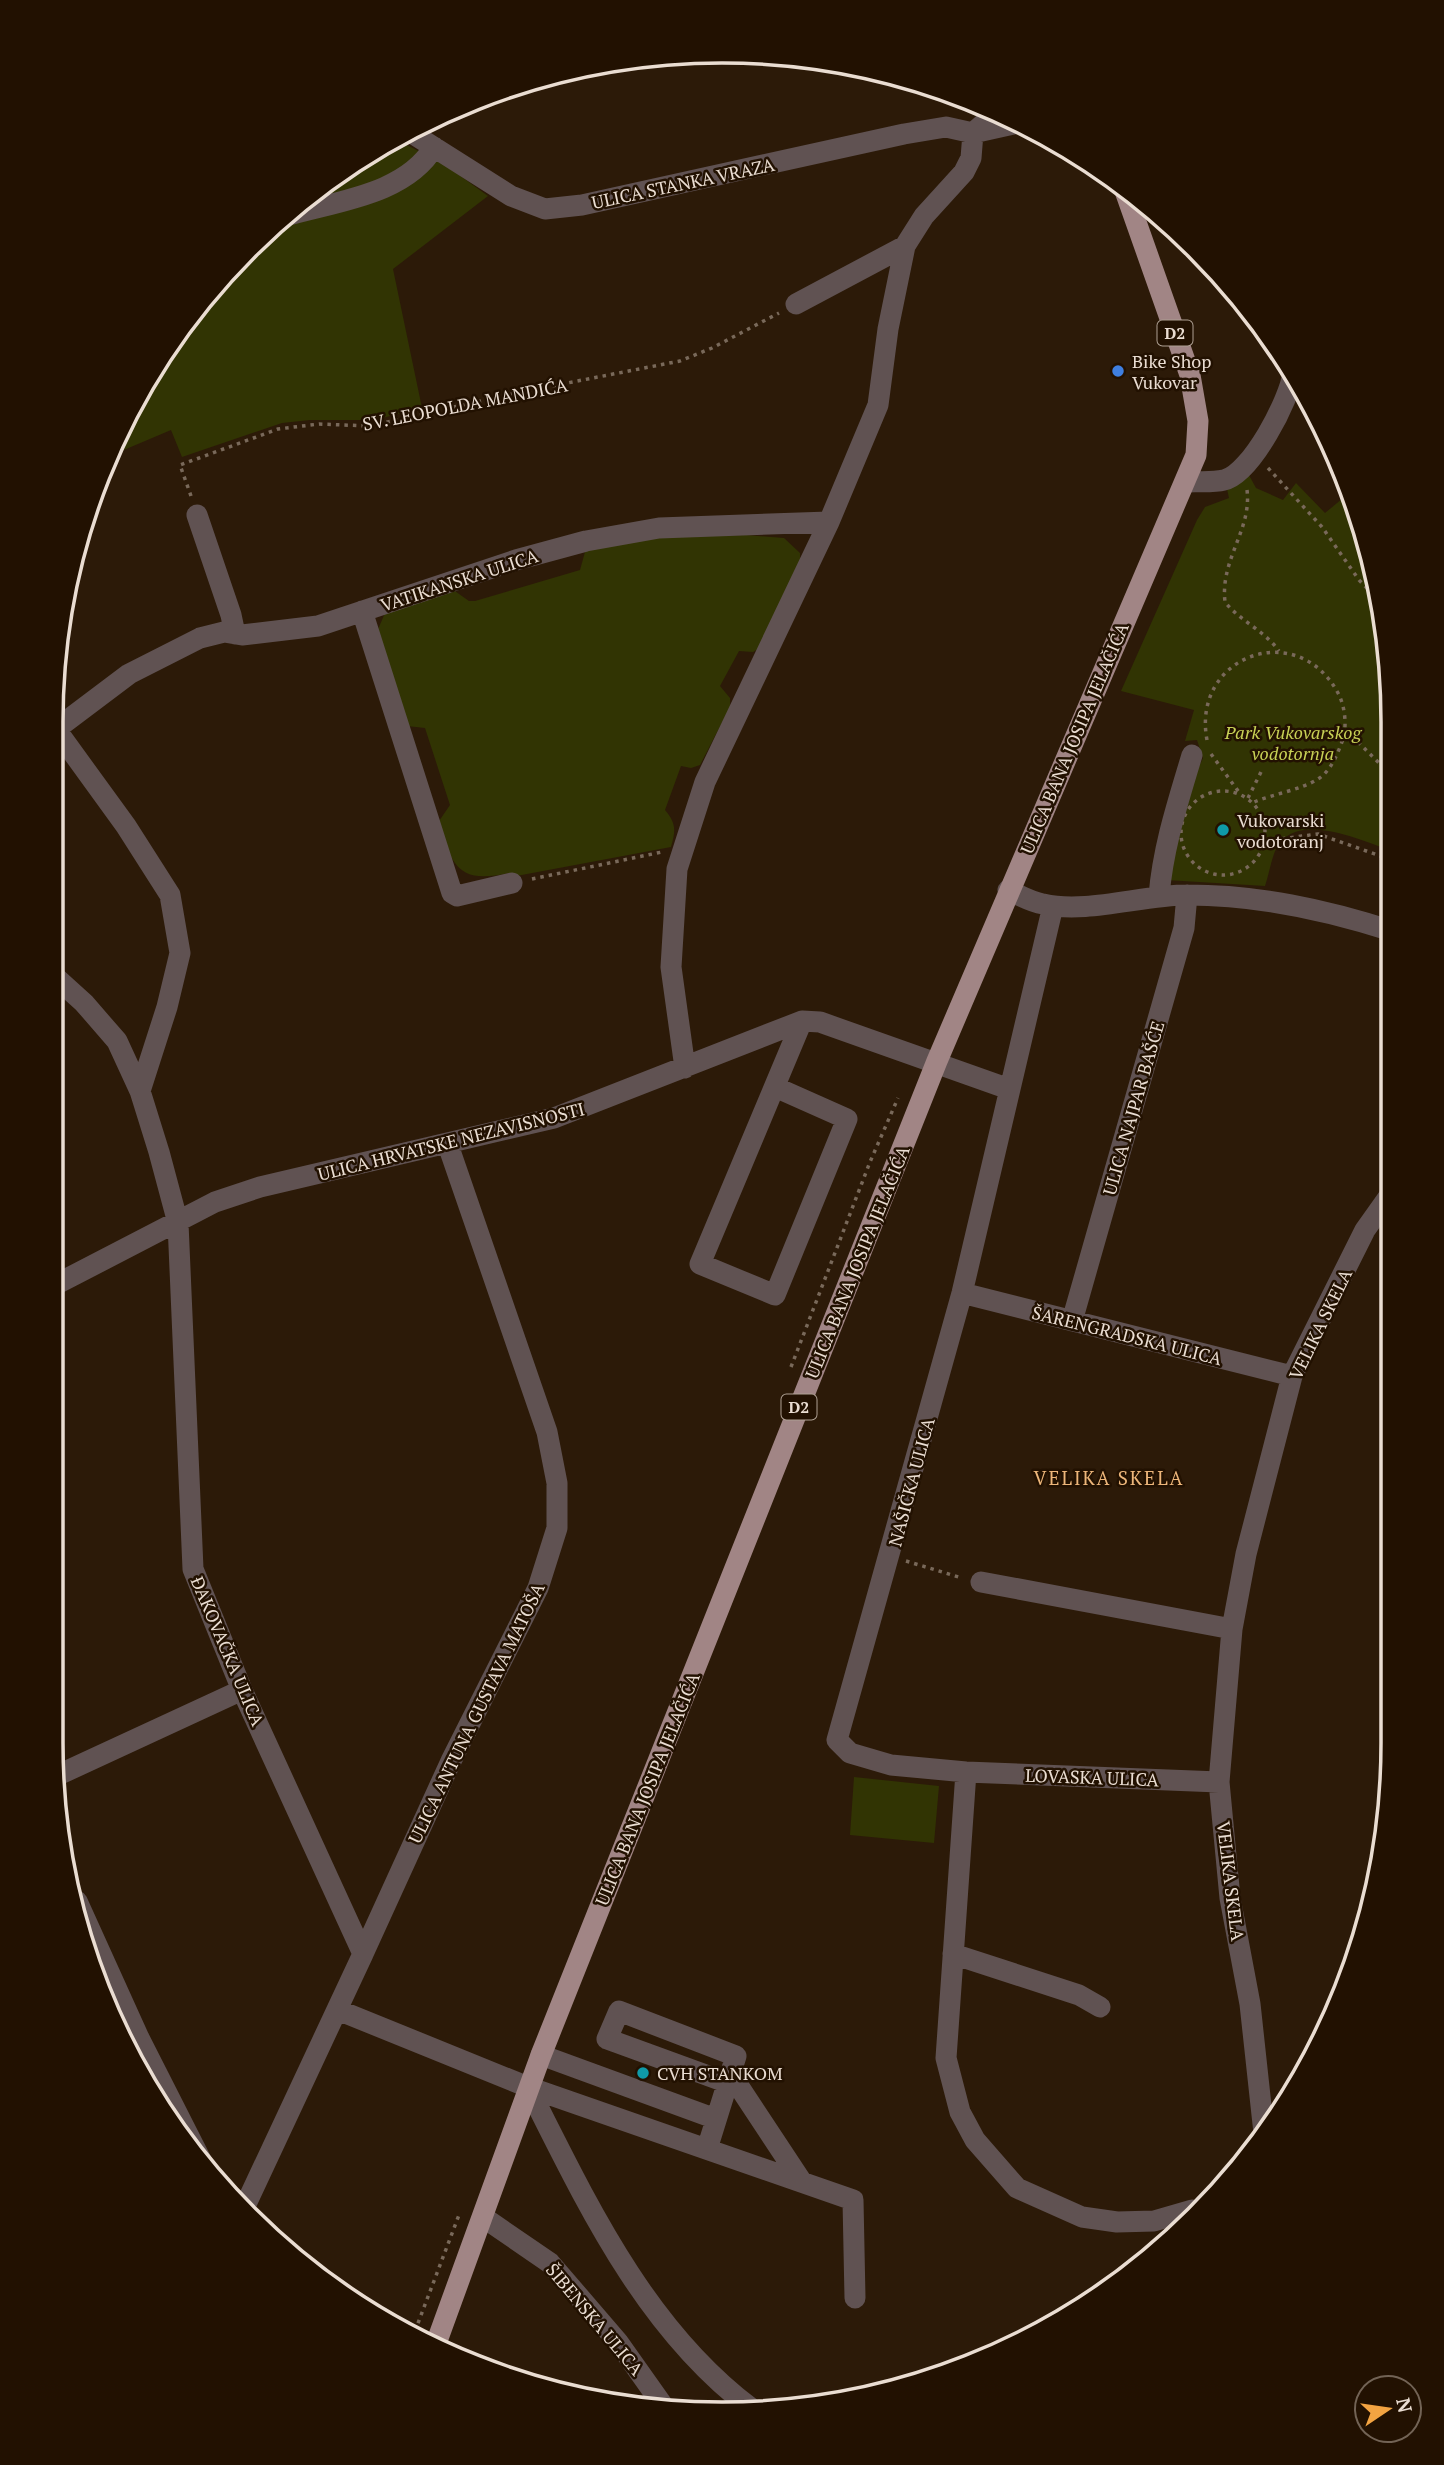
<svg xmlns="http://www.w3.org/2000/svg" width="1444" height="2465" viewBox="0 0 1444 2465" font-family="'PT Serif',serif">
  <rect width="100%" height="100%" fill="#2c1a08"/>
  <!-- green -->
  <path fill="#313403" d="M395,139L444,164L488,196L393,269L422,408L374,420H310L282,423L182,457L171,430L112,455L164,349L247,248L356,160Z
    M1244,466L1256,488L1283,500L1296,483L1325,513L1348,494L1342,473L1358,507L1392,678V851C1363,841 1296,809 1276,849C1271,860 1269,874 1265,886L1166,880L1187,793L1203,758L1197,740L1185,741L1194,710L1121,691L1197,520L1205,507L1229,498L1225,480Z
    M746,535L784,538L800,553V562L758,649L753,652L739,651L720,686L730,698V707L700,765L691,768L681,766L665,810C676,823 676,830 671,847L511,877L509,873C458,884 454,867 437,824L450,805L425,728L407,726L376,634L385,613L452,589L469,601H475L580,570L585,552C634,534 694,537 746,535Z
    M854,1777L939,1786L934,1843L850,1835Z"/>
  <g fill="none" stroke-linecap="round" stroke-linejoin="round">
    <!-- path -->
    <path stroke="#79695a" stroke-width="3.5" stroke-dasharray="3.5 5" stroke-linecap="butt" d="M1268,468L1322,527L1359,580L1376,597
      M1247,490C1252,530 1220,559 1225,602C1240,621 1265,631 1279,651
      M191,496L180,465L278,429L319,424L370,426L516,393L680,361L712,348L779,313
      M1346,730L1392,776
      M1207,740C1191,656 1297,617 1338,693C1345,706 1347,725 1343,739C1338,753 1331,771 1318,779C1301,790 1272,794 1252,803
      M1211,754L1241,795
      M1181 833a42 42 0 1 1 84 0a42 42 0 1 1-84 0Z
      M1248,798L1261,772
      M1265,841L1318,834L1392,860
      M532,879L662,852
      M791,1367L870,1162L898,1098
      M906,1561L962,1578
      M415,2331L459,2215"/>
    <!-- minor -->
    <path stroke="#605252" stroke-width="21" d="M410,132L511,196L545,209L582,205L904,134L946,127L973,133L1018,123
      M973,133L997,112
      M285,216C336,201 405,195 434,147
      M796,304L905,246
      M1185,482C1197,481 1212,483 1224,480C1251,474 1290,399 1293,373
      M197,515L231,615L235,634
      M362,611L452,893L457,896L512,883
      M52,724L126,826L170,895L180,953L167,1007L140,1091
      M56,729L129,674L200,638L224,632L242,635L318,626L516,560L586,541L659,528L829,522
      M1008,890C1019,895 1031,902 1043,904C1086,914 1142,895 1187,895C1258,895 1324,909 1392,931
      M1159,896C1163,847 1178,802 1192,755
      M1053,906L962,1293L837,1740L850,1753L891,1765L966,1772L1219,1782
      M52,974L84,1003L117,1041L140,1091L159,1152L178,1223L193,1569L242,1690L363,1954L246,2204
      M685,1068L671,967L677,869L705,782L829,522L878,405L888,329L905,246L924,216L964,172L971,158L973,133
      M775,1087L847,1119L775,1295L700,1264L802,1021
      M51,1287L215,1202L260,1187L554,1118L802,1021L820,1022L1009,1089
      M962,1293L1292,1376
      M1072,1321L1184,928L1187,895
      M981,1582L1232,1629
      M966,1772L946,2058L960,2112L975,2140L1017,2188L1082,2217L1117,2222L1154,2221L1192,2210
      M56,1776L242,1690
      M77,1901L139,2038L204,2166
      M363,1954L451,1761L538,1588L557,1528V1483L547,1432L448,1145
      M953,1954L1079,1995L1100,2007
      M338,2010L528,2087L853,2200L855,2298
      M541,2055L716,2119
      M730,2073L802,2182
      M528,2087C587,2204 645,2329 752,2409
      M1264,2133L1250,2004L1230,1898L1219,1782L1232,1629L1246,1554L1292,1376L1365,1230L1392,1192
      M707,2149L736,2056L619,2011L607,2039L728,2083
      M483,2217L550,2263L618,2342L664,2407"/>
    <!-- major -->
    <path stroke="#a18585" stroke-width="21" d="M437,2341L541,2055L937,1061L1196,455L1198,421L1190,375L1124,188"/>
  </g>
  <!-- markers -->
  <circle fill="#3f7fe0" stroke="#221101" stroke-width="2.5" cx="1118" cy="371" r="7"/>
  <g fill="#0f9aa8" stroke="#221101" stroke-width="2.5">
    <circle cx="1223" cy="830" r="7"/>
    <circle cx="643" cy="2073" r="7"/>
  </g>
  <g text-anchor="middle" dominant-baseline="central" stroke-width="5" stroke-linejoin="round" paint-order="stroke">
    <!-- shield labels -->
    <g fill="#221101" stroke="#aea093" stroke-width="2">
      <rect x="1157.5" y="320.5" width="35" height="25" rx="5"/>
      <rect x="781.5" y="1394.5" width="35" height="25" rx="5"/>
    </g>
    <g font-size="16" font-weight="bold" fill="#eaddd2">
      <text x="1175" y="333">D2</text>
      <text x="799" y="1407">D2</text>
    </g>
    <!-- street labels -->
    <g font-size="18" fill="#eaddd2" stroke="#221101">
      <text transform="translate(683 183) rotate(-12)">ULICA STANKA VRAZA</text>
      <text transform="translate(465 404) rotate(-11)">SV. LEOPOLDA MANDIĆA</text>
      <text transform="translate(459 580) rotate(-18)">VATIKANSKA ULICA</text>
      <text transform="translate(1074 738) rotate(-67)">ULICA BANA JOSIPA JELAČIĆA</text>
      <text transform="translate(1133 1108) rotate(-74)">ULICA NAJPAR BAŠĆE</text>
      <text transform="translate(451 1141) rotate(-14)">ULICA HRVATSKE NEZAVISNOSTI</text>
      <text transform="translate(857 1262) rotate(-68)">ULICA BANA JOSIPA JELAČIĆA</text>
      <text transform="translate(1320 1324) rotate(-64)">VELIKA SKELA</text>
      <text transform="translate(1127 1335) rotate(14)">ŠARENGRADSKA ULICA</text>
      <text transform="translate(911 1482) rotate(-75)">NAŠIČKA ULICA</text>
      <text transform="translate(228 1651) rotate(67)">ĐAKOVAČKA ULICA</text>
      <text transform="translate(476 1713) rotate(-64)">ULICA ANTUNA GUSTAVA MATOŠA</text>
      <text transform="translate(1092 1777) rotate(2)">LOVASKA ULICA</text>
      <text transform="translate(647 1789) rotate(-68)">ULICA BANA JOSIPA JELAČIĆA</text>
      <text transform="translate(1231 1881) rotate(83)">VELIKA SKELA</text>
      <text transform="translate(595 2319) rotate(50)">ŠIBENSKA ULICA</text>
    </g>
    <!-- poi labels -->
    <g font-size="18" fill="#eaddd2" stroke="#221101" text-anchor="start">
      <text x="1132" y="361">Bike Shop<tspan x="1132" dy="21">Vukovar</tspan></text>
      <text x="1237" y="820">Vukovarski<tspan x="1237" dy="21">vodotoranj</tspan></text>
      <text x="657" y="2073">CVH STANKOM</text>
    </g>
    <!-- park labels -->
    <g font-size="18" font-style="italic" fill="#c8d155" stroke="#221101">
      <text x="1293" y="732">Park Vukovarskog<tspan x="1293" dy="21">vodotornja</tspan></text>
    </g>
    <!-- neighbourhood labels -->
    <g font-size="19" letter-spacing="2" fill="#edb67a" stroke="#221101">
      <text x="1109" y="1477">VELIKA SKELA</text>
    </g>
  </g>
  <!-- crop -->
  <path d="M0 0H1444V2465H0ZM722 63H722A659 659 0 0 1 1381 722V1743A659 659 0 0 1 722 2402H722A659 659 0 0 1 63 1743V722A659 659 0 0 1 722 63Z" fill="#221101" fill-rule="evenodd"/>
  <path fill="none" stroke="#eaddd2" stroke-width="3.5" d="M722 63H722A659 659 0 0 1 1381 722V1743A659 659 0 0 1 722 2402H722A659 659 0 0 1 63 1743V722A659 659 0 0 1 722 63Z"/>
  <!-- north arrow -->
  <g transform="translate(1388 2409) rotate(77)"><circle r="33" fill="#221101" stroke="#726355" stroke-width="2"/>
  <path d="M0-5L12 26L0 18L-12 26Z" fill="#f3a442"/>
  <text y="-10" font-size="19" font-weight="bold" text-anchor="middle" fill="#eaddd2">N</text>
  </g>
</svg>
